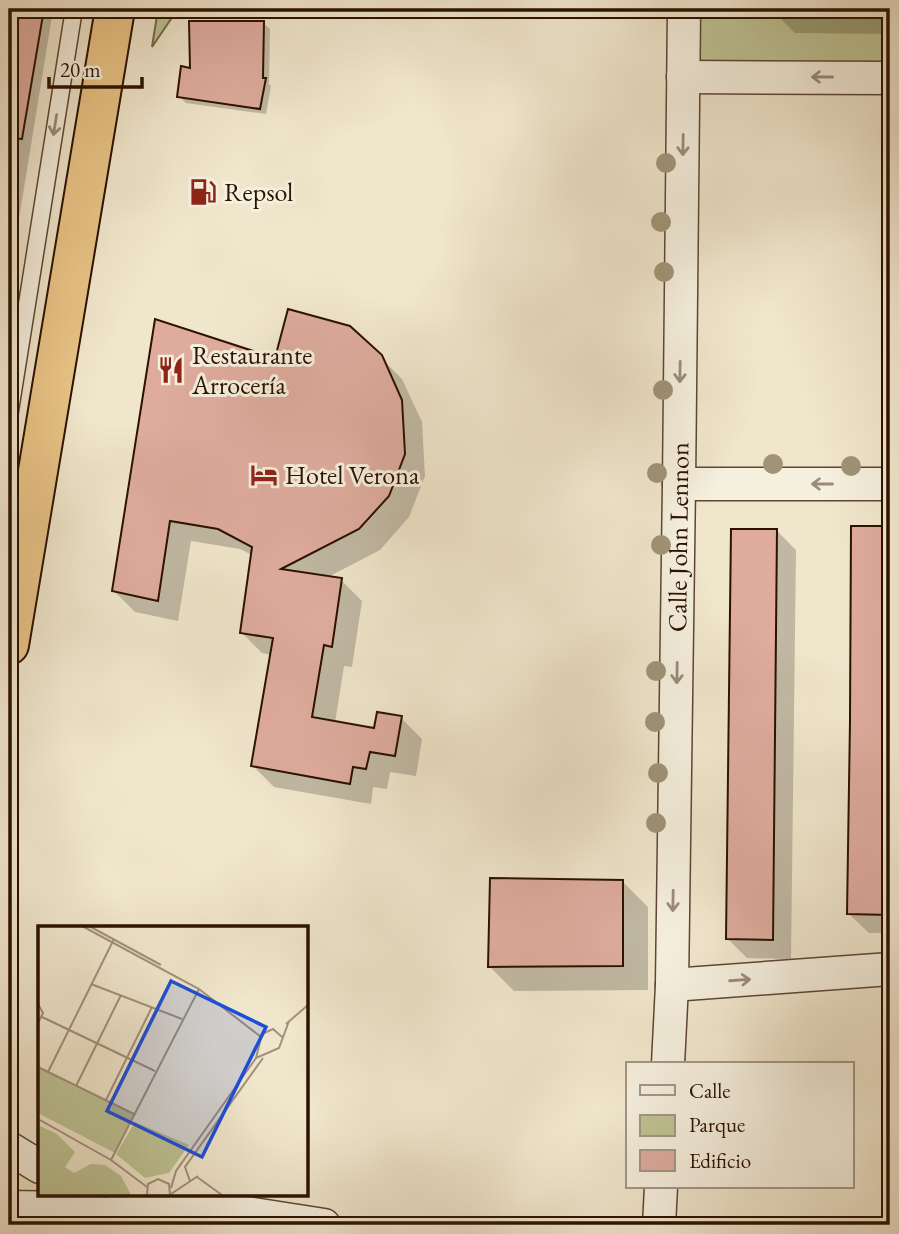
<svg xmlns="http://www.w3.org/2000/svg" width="899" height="1234" viewBox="0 0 899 1234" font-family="'EB Garamond',serif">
  <rect width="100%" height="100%" fill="#f0e6cc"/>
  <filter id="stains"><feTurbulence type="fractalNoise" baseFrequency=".00286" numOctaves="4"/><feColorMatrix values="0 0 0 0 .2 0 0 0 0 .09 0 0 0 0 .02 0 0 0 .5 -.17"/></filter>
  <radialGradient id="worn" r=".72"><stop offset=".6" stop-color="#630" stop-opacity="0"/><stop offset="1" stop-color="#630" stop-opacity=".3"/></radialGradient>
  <!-- green -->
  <path fill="#bec394" stroke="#746a4a" stroke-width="2" d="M158,9H645L646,16H173L152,47Z
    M684,9H890V78L683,77Z"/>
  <!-- shadow -->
  <path fill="#0003" d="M9,9H52L53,10L9,280Z
    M782,9H890V34L795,33L782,20Z
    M263,23L270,29L269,84L271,86L266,114L186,103L179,96L192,70Z
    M380,357L402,379L422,422L425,476L409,517L380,550L326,578L341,580L362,601L352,667L344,666L335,723L375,730L401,718L422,739L416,776L390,772L387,789L373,787L371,804L274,787L253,766L272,655L262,653L241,632L252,555L240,549L191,541L178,621L135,612L114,591L276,360Z
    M853,528H890V933H869L849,914Z
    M776,530L796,550L791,959L747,958L728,939Z
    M623,882L648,907V990L514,991L489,966Z"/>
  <!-- building -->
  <path fill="#deab9d" stroke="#2b1100" stroke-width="2" d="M9,9H44L22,139L9,138Z
    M189,21H264L263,78H266L260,109L177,97L181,66L190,68Z
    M288,309L350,326L382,355L402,400L405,454L389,496L359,529L281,569L342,578L332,647L324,645L312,717L374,728L377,712L402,716L395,756L370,752L366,769L353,767L350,784L251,766L273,638L240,633L252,547L218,529L170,521L158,601L112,591L155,319L275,358Z
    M851,526H890V915L847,914L850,721Z
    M731,529H777L773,940L726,939Z
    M490,878L623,880V966L488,967Z"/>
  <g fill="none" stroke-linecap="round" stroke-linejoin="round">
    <defs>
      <path id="lane" d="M9,417L74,9"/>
      <g id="street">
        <path d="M683,77L890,78"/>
        <path d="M679,484H890"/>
        <path d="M672,985L890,969"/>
        <path id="s1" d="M668,1064L672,985L679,484L684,9"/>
        <path d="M9,1148L40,1167"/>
        <path d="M123,1194L324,1225"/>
        <path d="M9,1207L69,1208L180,1225"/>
        <path d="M659,1225L661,1187"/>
      </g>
      <path id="highway" d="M9,645L115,9"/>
    </defs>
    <!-- lane casing -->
    <use href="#lane" stroke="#5c4633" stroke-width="19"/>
    <!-- street casing -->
    <use href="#street" stroke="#5c4633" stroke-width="35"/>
    <!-- highway casing -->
    <use href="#highway" stroke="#2b1100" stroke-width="42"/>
    <!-- lane -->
    <use href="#lane" stroke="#f5efde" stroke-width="16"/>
    <!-- street -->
    <use href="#street" stroke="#f5efde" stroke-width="32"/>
    <!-- highway -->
    <use href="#highway" stroke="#e8c386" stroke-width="38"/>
  </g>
  <!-- trees -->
  <g fill="#a09378">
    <circle cx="666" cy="163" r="10"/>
    <circle cx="661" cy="222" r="10"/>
    <circle cx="664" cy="272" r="10"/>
    <circle cx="663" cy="390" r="10"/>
    <circle cx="773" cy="464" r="10"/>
    <circle cx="851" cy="466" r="10"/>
    <circle cx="657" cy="473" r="10"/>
    <circle cx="661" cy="545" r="10"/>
    <circle cx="656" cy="671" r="10"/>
    <circle cx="655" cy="722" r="10"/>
    <circle cx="658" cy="773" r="10"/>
    <circle cx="656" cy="823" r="10"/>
  </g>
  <!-- one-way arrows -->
  <defs><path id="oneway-shaft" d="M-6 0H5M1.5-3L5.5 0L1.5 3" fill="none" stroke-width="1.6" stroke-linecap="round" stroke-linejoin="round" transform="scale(1.75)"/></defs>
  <g stroke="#9a8b7a">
    <use href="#oneway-shaft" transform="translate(822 77) rotate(-180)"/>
    <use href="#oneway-shaft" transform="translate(55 125) rotate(99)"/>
    <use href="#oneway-shaft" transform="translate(683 145) rotate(91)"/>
    <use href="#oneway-shaft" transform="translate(680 372) rotate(91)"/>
    <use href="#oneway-shaft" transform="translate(822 484) rotate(180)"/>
    <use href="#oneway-shaft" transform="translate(677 673) rotate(91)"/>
    <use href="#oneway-shaft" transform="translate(673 901) rotate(91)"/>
    <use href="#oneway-shaft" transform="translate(740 980) rotate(-4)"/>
  </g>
  <!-- icons -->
  <defs>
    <symbol id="fuel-bare" viewBox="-9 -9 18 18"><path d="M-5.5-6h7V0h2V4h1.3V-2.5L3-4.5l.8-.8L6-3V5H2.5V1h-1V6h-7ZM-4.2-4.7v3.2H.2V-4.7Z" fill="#8f2418" stroke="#f5efde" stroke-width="2.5" paint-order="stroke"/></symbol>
    <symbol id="restaurant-bare" viewBox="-9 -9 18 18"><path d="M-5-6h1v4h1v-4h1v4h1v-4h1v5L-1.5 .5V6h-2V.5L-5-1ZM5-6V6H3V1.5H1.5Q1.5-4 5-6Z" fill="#8f2418" stroke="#f5efde" stroke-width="2.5" paint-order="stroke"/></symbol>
    <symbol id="hotel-bare" viewBox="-9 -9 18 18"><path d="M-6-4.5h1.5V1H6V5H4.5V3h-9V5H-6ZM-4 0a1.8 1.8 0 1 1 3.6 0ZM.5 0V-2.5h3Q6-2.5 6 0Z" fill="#8f2418" stroke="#f5efde" stroke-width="2.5" paint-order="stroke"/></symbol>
  </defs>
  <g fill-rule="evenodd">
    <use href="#fuel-bare" x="184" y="173" width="38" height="38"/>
    <use href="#restaurant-bare" x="152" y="351" width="38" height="38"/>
    <use href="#hotel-bare" x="245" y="456" width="38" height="38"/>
  </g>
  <g text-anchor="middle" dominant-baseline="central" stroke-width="6" stroke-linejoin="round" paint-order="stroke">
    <!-- poi labels -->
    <g font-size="26" fill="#2b1100" stroke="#f5efde" text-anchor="start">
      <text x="224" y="192">Repsol</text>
      <text x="192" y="355">Restaurante<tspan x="192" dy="30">Arrocería</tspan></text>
      <text x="285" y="475">Hotel Verona</text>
    </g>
    <!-- street labels -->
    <g font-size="26" fill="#2b1100" stroke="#f5efde">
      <text stroke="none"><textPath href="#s1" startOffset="527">Calle John Lennon</textPath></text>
    </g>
  </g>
  <!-- overview -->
  <g transform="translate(38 926)">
    <rect width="270" height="270" fill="#f0e6cc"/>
    <path d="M0,141L96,188L77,227L0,187ZM97,196L151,219L131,247L107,252L78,228ZM0,199L19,208L37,226L27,241L36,247L53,238L67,239L83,250L93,269H0Z" fill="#bec394"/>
    <path fill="none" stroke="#a1917a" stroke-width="2" d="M44,0L161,63L223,111M51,0L123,39M53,58L144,93M0,78L5,87L0,97M4,91L117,145M248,98L270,79M218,132L241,122L251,95M0,141L96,188M10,146L76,13M38,160L83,69M68,174L114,81M0,193L73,234L109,261M73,234L161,63M159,251L184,269M152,255L147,241L225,132M133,262L138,245L218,132L224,108L235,103L244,111M133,268L160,250M109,269L110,258L120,253L131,258L132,269"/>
    <path fill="#1d4ed8" fill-opacity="0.15" stroke="#1d4ed8" stroke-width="3.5" d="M133,55L228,101L164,231L69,185Z"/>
    <rect width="270" height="270" fill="none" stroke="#2b1100" stroke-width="3.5"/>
  </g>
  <!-- margin -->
  <rect width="899" height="1234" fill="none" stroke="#f0e6cc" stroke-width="35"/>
  <rect x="10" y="10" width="878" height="1213" fill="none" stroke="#2b1100" stroke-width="3.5"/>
  <rect x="18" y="18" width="864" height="1199" fill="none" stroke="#2b1100" stroke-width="2"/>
  <!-- legend -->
  <rect x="626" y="1062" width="228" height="126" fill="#f5efde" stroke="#a49685" stroke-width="2"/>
  <rect x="640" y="1085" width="35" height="10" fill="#f5efde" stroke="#a49685" stroke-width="2"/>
  <text x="689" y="1098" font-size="21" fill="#2b1100">Calle</text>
  <rect x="640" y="1115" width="35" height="21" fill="#bec394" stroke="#a49685" stroke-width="2"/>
  <text x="689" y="1132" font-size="21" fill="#2b1100">Parque</text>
  <rect x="640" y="1150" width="35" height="21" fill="#deab9d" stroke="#a49685" stroke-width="2"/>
  <text x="689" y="1168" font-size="21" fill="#2b1100">Edificio</text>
  <!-- scale -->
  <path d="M49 77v10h93v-10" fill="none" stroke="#2b1100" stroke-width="3.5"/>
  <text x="60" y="77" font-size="21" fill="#2b1100" stroke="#f5efde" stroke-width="5" paint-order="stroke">20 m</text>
  <rect width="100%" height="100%" filter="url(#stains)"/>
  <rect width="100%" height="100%" fill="url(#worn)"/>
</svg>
